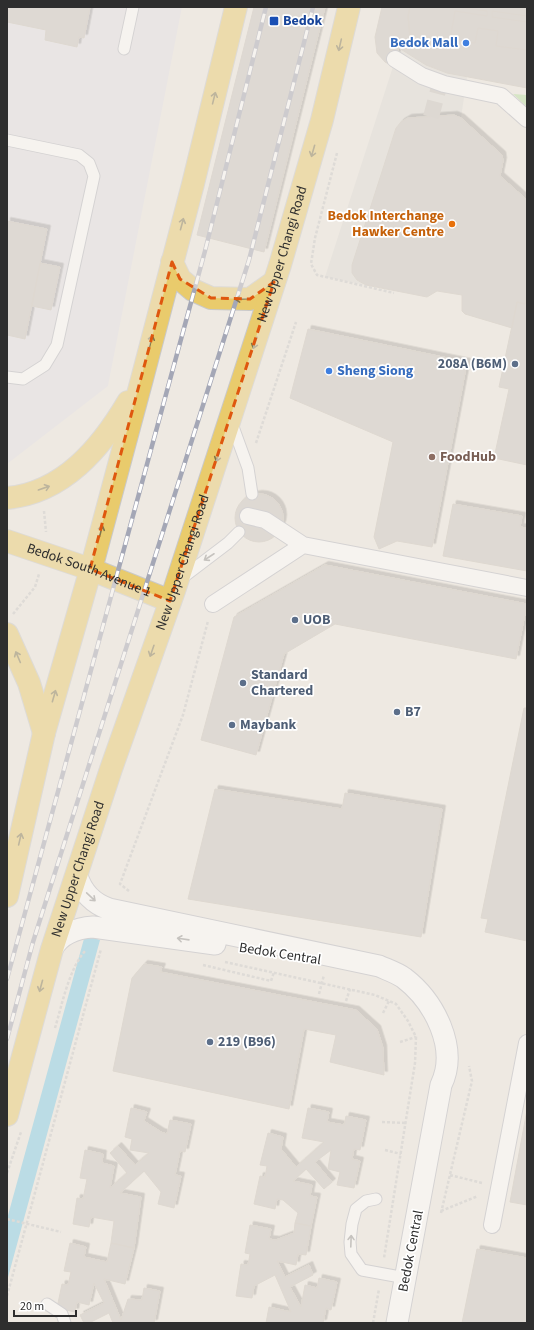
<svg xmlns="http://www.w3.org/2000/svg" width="534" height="1330" viewBox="0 0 534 1330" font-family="'Source Sans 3',sans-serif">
  <defs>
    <filter id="shadow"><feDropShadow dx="3.5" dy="-3.5" stdDeviation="0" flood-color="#0004"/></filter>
  </defs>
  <rect width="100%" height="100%" fill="#eee9e2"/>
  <!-- industrial -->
  <path fill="#e3e1e7" d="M7,7H182L108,386L7,464Z"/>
  <!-- green -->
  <path fill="#b8e0a2" d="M513,94L527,95V107Z"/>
  <!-- plaza -->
  <path fill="#dedcd8" d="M399,48L426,65L447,73L467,77L461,118L454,115L408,118L401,122L396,128L357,280L366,285L325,277Z"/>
  <!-- water -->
  <path fill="#7ccce8" d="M85,935L100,940L7,1281V1219Z"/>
  <!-- building -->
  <path fill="#cac5c1" stroke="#cac4bb" filter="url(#shadow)" d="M7,7H90L84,38L79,37L77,47L45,40L46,30L7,22Z
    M254,7H325L264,252L197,235Z
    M382,7H410L408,16L410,37L399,48L395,59V67L385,62L377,53L375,37Z
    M410,7H527V88L447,73L426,65L399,48L410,37L408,16Z
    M460,7H527V16L492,11V17L527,22V50L496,46L498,31L478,28L475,43L450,40L455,11L487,16V11Z
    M454,115L461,118L502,155L503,161L500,176L527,200V294L525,304L517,302L512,328L465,314L462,311V295L437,291L427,297L366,285L357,280L352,273V265L396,128L401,122L408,118Z
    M7,221L47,229L25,339L7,335Z
    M40,263L60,267L51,310L32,306Z
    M527,294V465L494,458L509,389L499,387L517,302L525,304Z
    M308,329L467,362L432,547L397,541L379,549L374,537L393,442L290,398Z
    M235 518a24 24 0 1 1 48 0a24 24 0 1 1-48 0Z
    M453,504L522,516L520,527L527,528V571L443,556Z
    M325,565L527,604L516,659L335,624L284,654L256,755L201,740L234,617Z
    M524,708H527V941L485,932L488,919L481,918Z
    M215,789L342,809L345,793L442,809L421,937L188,899Z
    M144,964L162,967L160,972L356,1010L377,1029L383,1048L384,1075L330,1062L336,1035L304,1029L289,1109L113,1071L132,978Z
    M131,1108L147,1112L144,1121L161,1132L167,1134L170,1120L191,1124L185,1152L180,1151L175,1175L181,1176L174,1208L158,1204L161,1192L144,1171L120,1193L141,1197L134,1248L111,1243L114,1221L91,1217L89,1227L73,1224L77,1198L83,1199L87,1179L80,1178L85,1150L103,1154L102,1163L114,1166L110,1188L127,1173L110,1153L118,1146L135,1165L149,1153L130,1150L132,1139L125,1137Z
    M308,1108L329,1112L327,1122L344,1125L346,1116L366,1120L360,1150L354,1149L352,1159L360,1161L354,1188L337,1185L340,1172L328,1169L331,1150L315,1162L332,1182L324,1189L306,1169L293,1181L312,1185L310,1196L317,1197L311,1226L295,1223L298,1213L283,1200L277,1199L275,1209L254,1204L260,1176L265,1177L267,1166L260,1165L268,1133L283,1137L281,1149L296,1167L324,1142L302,1138Z
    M527,1110V1205L510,1202Z
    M295,1223L311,1226L306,1255L298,1254L296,1265L277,1261L285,1277L309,1265L313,1275L290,1287L301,1307L305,1285L317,1288L319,1278L337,1282L331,1310L326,1308L323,1323H266L269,1307L291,1312L275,1275L254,1286L252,1298L236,1296L241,1264L248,1265L250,1254L245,1253L250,1225L271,1229L269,1239L276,1240L294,1233Z
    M70,1243L86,1247L84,1257L107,1262L111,1243L134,1248L125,1284L104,1279L121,1320L128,1299L142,1300L144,1288L160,1291L154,1323H113L109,1313L89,1323H84L80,1315L104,1303L94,1283L89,1305L77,1302L75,1312L57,1308L62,1284L68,1285L71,1272L64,1271Z
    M477,1249L527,1258V1323H462Z"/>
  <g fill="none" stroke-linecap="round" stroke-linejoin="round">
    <!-- pedestrian-tunnel -->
    <path stroke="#c8c4be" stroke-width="16" stroke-dasharray="16 8" stroke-linecap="butt" d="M431,117L443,72"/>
    <defs>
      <path id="service" d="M124,49L133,7
        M7,140L79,155L89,163L94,176L57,345L45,365L23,379L7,377
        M232,424L248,468L252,494
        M182,578L228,543L239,532
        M376,1199L366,1201L356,1209L352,1224L350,1242L351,1254L362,1270L406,1278
        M47,1304L62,1314L65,1323"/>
      <path id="pedestrian" d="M395,59L422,76L444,84L501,96L527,119
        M248,516L265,520L303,545L527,588
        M213,604L303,545
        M492,1225L527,1043"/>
      <path id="minor" d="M77,876C82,892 94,904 109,909L379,966C388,970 397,973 404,978C434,1001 459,1048 441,1085L397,1323
        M52,949C60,934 77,928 93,927L215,944"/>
      <g id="primary">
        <path d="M172,262L180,279L193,290L211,298L250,299L274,282"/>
        <path d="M7,498C63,493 101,448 128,402"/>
        <path id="s1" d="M7,541L90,569L170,601"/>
        <path d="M7,634L29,683L44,733"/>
        <path d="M7,896L44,733L94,558L142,379L193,184L236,7"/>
        <path id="s2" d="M7,1115L52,949L111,769L174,591L280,265L322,120L349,7"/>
      </g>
    </defs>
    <!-- service casing -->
    <use href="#service" stroke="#b5b7c0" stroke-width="13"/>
    <!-- pedestrian casing -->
    <use href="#pedestrian" stroke="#b5b7c0" stroke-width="18"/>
    <!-- minor casing -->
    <use href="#minor" stroke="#b5b7c0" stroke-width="23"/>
    <!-- primary casing -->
    <use href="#primary" stroke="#c9c9c9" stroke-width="24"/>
    <!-- path -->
    <path stroke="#c9c9c9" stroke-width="2.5" stroke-dasharray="3 2" stroke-linecap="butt" d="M337,153L315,238L311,264L317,275L394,293
      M256,443L296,322
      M44,511L46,532
      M13,614L35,587L39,574
      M129,891L120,884L183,715L208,621
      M225,962L375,995L396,1004L408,1021L416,1037L415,1063L384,1258
      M203,965L271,981L274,972
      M319,994L324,975
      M346,1001L350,989
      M383,1013L389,1001
      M55,1028C62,1005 69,968 86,950
      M400,1042L416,1037
      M382,1122L406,1123
      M385,1150L401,1154
      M7,1173L21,1132
      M450,1175L482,1183
      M441,1211L478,1196
      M441,1213L472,1081L469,1066
      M7,1219L61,1232
      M7,1296L101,949
      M373,1323L379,1289"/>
    <!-- service -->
    <use href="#service" stroke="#fff" stroke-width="11"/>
    <!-- pedestrian -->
    <use href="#pedestrian" stroke="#fff" stroke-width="16"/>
    <!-- minor -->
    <use href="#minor" stroke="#fff" stroke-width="21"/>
    <!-- primary -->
    <use href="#primary" stroke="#e9cb6c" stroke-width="22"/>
    <defs>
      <path id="rail" d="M7,979L205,251L266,7
        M7,1039L33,942L249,260L313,7"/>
    </defs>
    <!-- rail casing -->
    <use href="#rail" stroke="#a4a7b6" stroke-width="4.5"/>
    <!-- rail -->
    <use href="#rail" stroke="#fff" stroke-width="3" stroke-dasharray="9" stroke-linecap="butt"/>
  </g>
  <!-- one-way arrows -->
  <defs><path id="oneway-shaft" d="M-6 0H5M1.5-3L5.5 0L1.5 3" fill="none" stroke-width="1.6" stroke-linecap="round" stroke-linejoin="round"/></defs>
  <g stroke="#82754a">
    <use href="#oneway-shaft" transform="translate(340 45) rotate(103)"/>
    <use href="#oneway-shaft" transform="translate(214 98) rotate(-76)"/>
    <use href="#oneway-shaft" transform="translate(313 151) rotate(106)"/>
    <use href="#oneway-shaft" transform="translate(182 224) rotate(-75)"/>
    <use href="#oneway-shaft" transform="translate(241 299) rotate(177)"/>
    <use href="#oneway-shaft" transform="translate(151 341) rotate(-76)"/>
    <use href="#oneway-shaft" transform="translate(255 343) rotate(108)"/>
    <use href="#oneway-shaft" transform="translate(218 456) rotate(108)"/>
    <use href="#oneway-shaft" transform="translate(44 488) rotate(-19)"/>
    <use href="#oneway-shaft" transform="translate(101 531) rotate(-75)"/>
    <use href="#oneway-shaft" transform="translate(152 651) rotate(109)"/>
    <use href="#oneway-shaft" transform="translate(18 657) rotate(-113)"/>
    <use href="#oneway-shaft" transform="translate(54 696) rotate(-74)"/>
    <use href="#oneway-shaft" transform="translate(20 839) rotate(-77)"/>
    <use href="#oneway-shaft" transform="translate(41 986) rotate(105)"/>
  </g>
  <g stroke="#969696">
    <use href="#oneway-shaft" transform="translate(209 557) rotate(147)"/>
    <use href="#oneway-shaft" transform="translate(91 897) rotate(43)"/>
    <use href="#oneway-shaft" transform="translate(183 939) rotate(-172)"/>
    <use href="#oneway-shaft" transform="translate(351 1241) rotate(-88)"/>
  </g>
  <!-- marked area -->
  <path d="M0 0H534V1330H0ZM172,262L180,279L211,298L250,299L274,282L170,601L90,569Z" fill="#eee9e2" fill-opacity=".55" fill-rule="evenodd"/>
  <path fill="none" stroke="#df570e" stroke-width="3" stroke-dasharray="8 5" stroke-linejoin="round" d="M172,262L180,279L211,298L250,299L274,282L170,601L90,569Z"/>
  <!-- markers -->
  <rect fill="#1a4fb4" stroke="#fff" stroke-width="1.5" x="269" y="16" width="10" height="10" rx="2"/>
  <g fill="#3f7fe0" stroke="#fff" stroke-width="1.5">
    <circle cx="466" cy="43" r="4"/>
    <circle cx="329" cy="371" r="4"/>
  </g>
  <circle fill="#e8710a" stroke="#fff" stroke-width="1.5" cx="452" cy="224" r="4"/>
  <g fill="#5c6f8a" stroke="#fff" stroke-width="1.5">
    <circle cx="515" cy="364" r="4"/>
    <circle cx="295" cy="620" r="4"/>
    <circle cx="243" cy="683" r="4"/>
    <circle cx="397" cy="712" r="4"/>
    <circle cx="232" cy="725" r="4"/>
    <circle cx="210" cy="1042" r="4"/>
  </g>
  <circle fill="#8d6e63" stroke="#fff" stroke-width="1.5" cx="432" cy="457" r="4"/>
  <g text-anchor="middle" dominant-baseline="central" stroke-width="3.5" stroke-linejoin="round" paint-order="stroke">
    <!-- transit labels -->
    <g font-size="14" font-weight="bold" fill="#164399" stroke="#fff" text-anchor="start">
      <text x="283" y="21">Bedok</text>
    </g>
    <!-- shop labels -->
    <g font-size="14" font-weight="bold" fill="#366cbe" stroke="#fff" text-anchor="end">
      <text x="458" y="43">Bedok Mall</text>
      <text x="337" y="371" text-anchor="start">Sheng Siong</text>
    </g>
    <!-- food labels -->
    <g font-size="14" font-weight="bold" fill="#c56008" stroke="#fff" text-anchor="end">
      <text x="444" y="216">Bedok Interchange<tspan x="444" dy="16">Hawker Centre</tspan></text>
    </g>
    <!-- street labels -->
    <g font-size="14" fill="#2e2e2e" stroke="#fff">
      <text stroke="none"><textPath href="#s2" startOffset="904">New Upper Changi Road</textPath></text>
      <text stroke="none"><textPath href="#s2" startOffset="580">New Upper Changi Road</textPath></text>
      <text stroke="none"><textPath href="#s1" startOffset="87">Bedok South Avenue 1</textPath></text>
      <text stroke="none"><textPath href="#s2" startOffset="256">New Upper Changi Road</textPath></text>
      <text transform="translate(280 954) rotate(9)">Bedok Central</text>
      <text transform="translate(411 1251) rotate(-79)">Bedok Central</text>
    </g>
    <!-- service labels -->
    <g font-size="14" font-weight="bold" fill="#4e5e75" stroke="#fff" text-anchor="start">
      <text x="507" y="364" text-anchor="end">208A (B6M)</text>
      <text x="303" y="620">UOB</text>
      <text x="251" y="675">Standard<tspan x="251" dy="16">Chartered</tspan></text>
      <text x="405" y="712">B7</text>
      <text x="240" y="725">Maybank</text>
      <text x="218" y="1042">219 (B96)</text>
    </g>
    <!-- education labels -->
    <g font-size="14" font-weight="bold" fill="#785e54" stroke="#fff" text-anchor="start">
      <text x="440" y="457">FoodHub</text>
    </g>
  </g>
  <!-- border -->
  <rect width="534" height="1330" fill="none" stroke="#2e2e2e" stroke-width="16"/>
  <!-- scale -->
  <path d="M14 1310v6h62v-6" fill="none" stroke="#2e2e2e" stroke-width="2"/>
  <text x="20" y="1310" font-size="12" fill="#2e2e2e" stroke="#ffffff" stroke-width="3" paint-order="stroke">20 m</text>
</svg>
